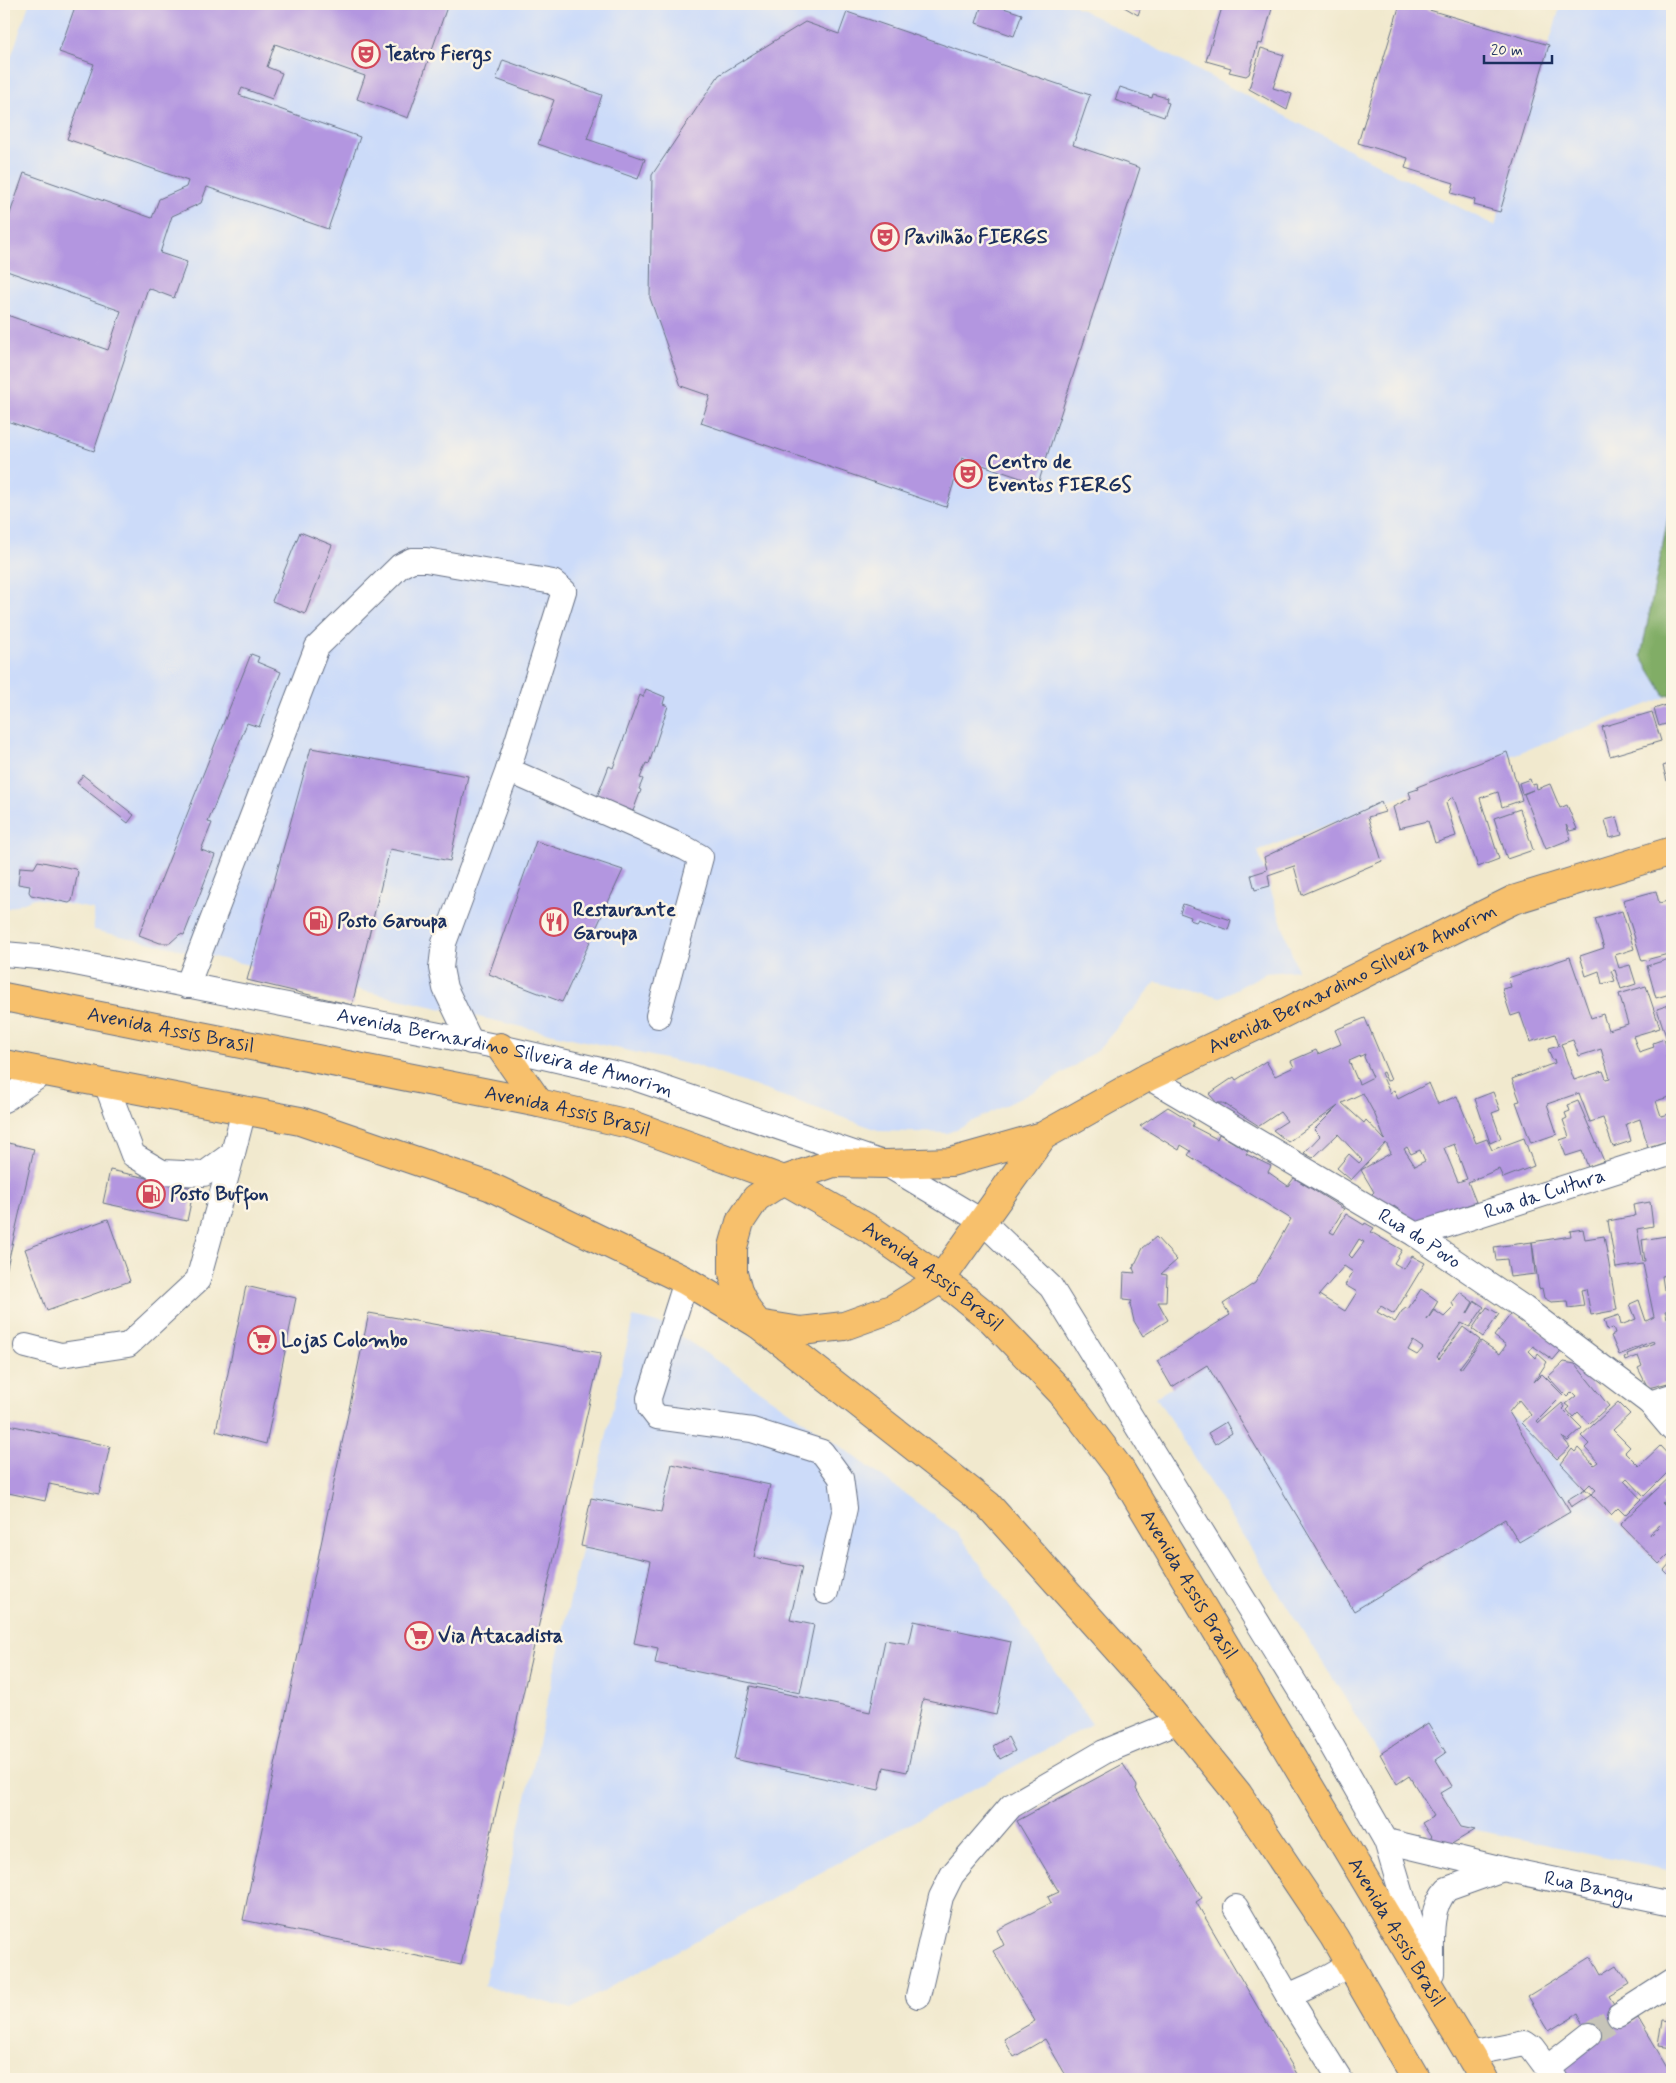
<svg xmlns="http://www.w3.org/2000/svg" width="1676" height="2083" viewBox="0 0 1676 2083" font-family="Mynerve,sans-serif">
  <rect width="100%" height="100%" fill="#fcf5e5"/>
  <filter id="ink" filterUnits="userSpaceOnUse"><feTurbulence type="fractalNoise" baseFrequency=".02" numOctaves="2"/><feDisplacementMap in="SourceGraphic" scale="10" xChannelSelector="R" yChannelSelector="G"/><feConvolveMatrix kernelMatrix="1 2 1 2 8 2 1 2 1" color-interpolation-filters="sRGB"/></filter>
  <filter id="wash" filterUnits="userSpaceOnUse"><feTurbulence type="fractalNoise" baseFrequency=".0096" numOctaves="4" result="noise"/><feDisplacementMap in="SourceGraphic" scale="20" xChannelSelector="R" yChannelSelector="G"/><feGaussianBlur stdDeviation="1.12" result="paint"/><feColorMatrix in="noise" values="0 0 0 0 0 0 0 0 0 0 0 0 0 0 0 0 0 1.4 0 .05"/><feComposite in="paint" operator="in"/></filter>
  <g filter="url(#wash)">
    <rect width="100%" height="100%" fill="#f1e9ce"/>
    <!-- built -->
    <path fill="#ccdbf9" d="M29,4H1071L1495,226L1561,4H1672V695L1258,851L1297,970L1266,973L1221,997L1156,982L1098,1050L1039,1089L948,1133L881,1131L700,1067L94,930L93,909L34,898L4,910V78Z
      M1319,1295L1509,1412L1672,1578V1870L1461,1827L1440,1793L1452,1785L1436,1760L1446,1753L1428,1723L1380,1754L1156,1397Z
      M633,1317L665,1325L854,1456L959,1534L1092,1724L571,2009L484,1986Z"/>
    <!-- forest -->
    <path fill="#81ad66" stroke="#4e6e62" d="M1672,497V695L1665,696L1641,656Z"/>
    <g id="blocks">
      <!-- building -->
      <path fill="#b396e0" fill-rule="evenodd" d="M76,4H448L408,118L357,99L365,76L275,44L267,67L282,73L272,99L242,88L239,95L360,137L328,229L207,187L201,203L172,216L160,253L187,262L174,298L148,288L94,451L4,420V314L108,350L121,311L4,270V231L24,173L152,218L159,199L186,187L188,181L67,139L94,64L59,52Z
        M982,4H991L1022,14L1014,36L976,23Z
        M1119,4H1142L1138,15Z
        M1223,4L1273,5L1262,44L1258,43L1249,74L1246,76L1229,72L1231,68L1206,61Z
        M1400,4H1409L1549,45L1500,212L1474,205L1475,200L1451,193L1454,183L1405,168L1408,158L1358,143Z
        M847,12L1090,95L1073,145L1140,168L1038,484L962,458L946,507L701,423L710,396L681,386L650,298L652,175L719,75L805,22L839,34Z
        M1261,48L1284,55L1273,88L1292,94L1287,110L1249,89Z
        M503,60L602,95L587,139L645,159L638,179L538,144L554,100L496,79Z
        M1120,87L1152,98L1153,94L1167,98L1166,102L1169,103L1164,117L1115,100Z
        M300,532L332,545L305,614L272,601Z
        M251,654L259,657L257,662L281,672L259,727L247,723L208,822L212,823L201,850L215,855L184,935L180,934L170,943H160L139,935Z
        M646,689L665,697L663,704L668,706L649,764L646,763L640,778L643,779L639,789L641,790L633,811L597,797L609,766L613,768L640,695L643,697Z
        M1672,703V722L1659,726L1654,709Z
        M1652,712L1661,741L1610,756L1602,727Z
        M311,748L468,776L450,861L390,849L352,1005L247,980Z
        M1507,752L1522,800L1502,807L1498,792L1480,798L1499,859L1478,867L1453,796L1446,803L1456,836L1435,843L1428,821L1399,828L1393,807L1411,798L1409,792L1418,789L1417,787Z
        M1672,763V780L1667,781L1663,766Z
        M83,775L134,815L128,823L77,783Z
        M1530,779L1532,785L1536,784L1537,789L1550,784L1560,808L1567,805L1577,829L1570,831L1566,825L1571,839L1546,849L1524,794L1533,790L1522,794L1519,783Z
        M1381,802L1385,812L1368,817L1382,861L1302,895L1294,866L1268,875L1270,886L1255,890L1251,875L1267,870L1264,857Z
        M1520,809L1533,850L1507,859L1494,818Z
        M1617,817L1622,835L1610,838L1605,820Z
        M536,841L623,870L562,1002L489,974Z
        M38,861L75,869L78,872L72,901L69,903L31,895L29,892L30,886L18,884L20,867L34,868Z
        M1656,891L1659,903L1672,900V953L1642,961L1623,900Z
        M1183,904L1231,920L1228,930L1198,919L1196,922L1190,920L1191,917L1180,913Z
        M1622,911L1634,949L1615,955L1619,968L1630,965L1636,984L1621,989L1615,970L1611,971L1615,981L1602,984L1599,971L1586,976L1580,956L1604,948L1595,919Z
        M1570,957L1591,1018L1603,1014L1608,1030L1628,1024L1619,994L1646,986L1660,1028L1633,1036L1639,1052L1654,1047L1653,1043L1664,1039L1669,1055L1666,1056L1672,1077V1096L1656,1101L1661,1116L1670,1114L1669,1111L1672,1110V1137L1667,1138L1668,1141L1648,1147L1640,1119L1626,1124L1631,1141L1613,1147L1603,1118L1590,1122L1579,1093L1547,1104L1557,1134L1531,1143L1516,1102L1520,1101L1512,1079L1555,1063L1554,1059L1552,1060L1548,1049L1559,1046L1555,1034L1530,1042L1520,1013L1511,1016L1502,989L1511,987L1508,978ZM1573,1040L1579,1056L1601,1049L1610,1078L1606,1079L1603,1071L1574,1080L1561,1044Z
        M1672,958V1000L1670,994L1656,998L1647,966Z
        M1672,1004V1055L1657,1009Z
        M1365,1018L1391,1080L1387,1081L1383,1072L1381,1073L1390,1093L1394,1090L1398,1099L1429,1083L1438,1104L1457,1096L1476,1143L1487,1139L1492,1150L1524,1138L1534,1166L1503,1178L1499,1169L1468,1182L1476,1202L1446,1213L1448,1217L1421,1226L1394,1206L1392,1209L1370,1196L1374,1192L1361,1170L1391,1153L1386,1143L1351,1180L1337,1168L1349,1154L1359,1163L1362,1160L1338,1134L1313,1158L1304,1153L1320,1136L1314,1130L1338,1106L1288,1142L1273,1130L1287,1121L1280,1112L1259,1126L1223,1103H1217L1209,1094L1234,1077L1236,1080L1266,1061L1275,1076L1294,1067L1291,1061L1316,1050L1318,1054L1341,1044L1335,1030ZM1365,1054L1364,1057L1373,1077L1359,1084L1349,1061ZM1363,1093L1375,1115L1385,1140L1366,1120L1364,1123L1342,1103ZM1454,1144L1467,1179L1458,1182L1444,1148ZM1407,1147L1411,1154L1420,1150L1425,1161L1415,1166L1404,1149Z
        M1493,1092L1500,1110L1492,1113L1501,1138L1490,1143L1475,1099Z
        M1578,1101L1604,1161L1588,1167L1582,1151L1566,1156L1560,1140L1569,1137L1563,1120L1567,1118L1565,1113L1570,1111L1568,1105Z
        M1168,1107L1194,1123L1192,1126L1217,1139L1219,1134L1248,1151L1246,1154L1271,1166L1268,1172L1288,1186L1294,1178L1344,1209L1330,1232L1334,1234L1346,1214L1364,1225L1365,1223L1374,1228L1371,1232L1402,1250L1394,1263L1404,1269L1412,1256L1425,1263L1394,1314L1381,1306L1377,1312L1395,1322L1402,1311L1406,1308L1408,1309L1421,1289L1438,1301L1427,1320L1434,1310L1444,1317L1454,1307L1452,1303L1460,1292L1473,1302L1467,1314L1475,1301L1484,1307L1470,1327L1461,1323L1437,1357L1439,1359L1463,1327L1480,1340L1459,1368L1461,1369L1481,1341L1500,1354L1506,1345L1494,1336L1511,1314L1564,1347L1553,1360L1533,1346L1529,1351L1536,1358L1538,1354L1547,1362L1534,1382L1542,1374L1563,1395L1537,1421L1539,1423L1562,1403L1565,1407L1563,1409L1582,1428L1568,1441L1562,1437L1570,1447L1557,1459L1522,1423L1531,1415L1519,1400L1509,1412L1570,1512L1519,1542L1505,1519L1354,1611L1207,1365L1172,1387L1157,1361L1230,1315L1223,1304L1255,1283L1291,1219L1188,1155L1191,1151L1181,1145L1179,1150L1140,1126ZM1359,1239L1364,1242L1352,1258L1349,1255ZM1344,1266L1353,1272L1345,1285L1357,1292L1345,1311L1319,1295ZM1413,1341L1423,1348L1417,1355L1408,1350Z
        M4,1142L34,1149L5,1276L4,1275Z
        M110,1170L194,1188L187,1221L103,1203Z
        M1650,1202L1653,1226L1637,1229L1643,1261H1645L1642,1240L1672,1235V1274L1662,1276L1664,1290L1672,1288V1310L1665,1311L1667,1318L1672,1317V1361L1669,1362L1672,1382L1648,1388L1638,1368L1642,1366L1638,1356L1625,1361L1624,1358L1628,1357L1627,1354L1654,1343L1653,1341L1619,1355L1611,1336L1615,1334L1613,1328L1607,1330L1604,1320L1619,1315L1621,1325L1636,1319L1630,1304L1639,1300L1646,1321L1654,1317L1643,1264L1616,1268L1608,1221L1635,1216L1633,1205Z
        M108,1219L130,1281L47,1311L25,1249Z
        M1583,1229L1585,1239L1604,1236L1617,1310L1591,1315L1586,1289L1581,1290L1584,1306L1568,1308L1567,1301L1551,1302L1544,1298L1542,1288L1539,1289L1532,1242L1571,1236L1570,1231Z
        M1156,1237L1177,1260L1161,1274L1167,1275L1166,1302H1158L1168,1320L1143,1336L1134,1321L1130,1304L1132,1301L1123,1300L1124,1272L1135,1273L1133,1268L1143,1248Z
        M1532,1242L1535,1274L1510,1277L1507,1259L1496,1260L1494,1247Z
        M246,1286L296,1298L266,1444L216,1431Z
        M1487,1307L1499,1314L1483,1337L1472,1329Z
        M369,1313L601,1353L461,1965L243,1920Z
        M1564,1362L1575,1364L1609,1406L1589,1424L1578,1412L1573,1417L1567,1410L1570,1407L1566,1404L1576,1396L1572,1392L1567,1397L1548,1377Z
        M1618,1402L1630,1414L1613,1430L1630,1447L1625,1452L1639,1466L1660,1446L1672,1459V1468L1644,1496L1627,1478L1624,1481L1641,1499L1625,1515L1618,1508L1611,1515L1591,1494L1596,1490L1590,1484L1585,1489L1561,1464L1572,1449L1575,1452L1578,1448L1594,1465L1598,1462L1585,1448L1589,1444L1581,1436Z
        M1226,1422L1232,1433L1215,1444L1208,1433Z
        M4,1424L110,1446L99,1494L49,1484L45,1501L4,1492Z
        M672,1464L770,1485L754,1557L802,1567L790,1620L814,1625L800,1693L655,1663L658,1648L634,1643L651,1561L581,1546L591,1498L661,1512Z
        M1672,1475V1493L1662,1503L1672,1513V1551L1659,1564L1620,1524ZM1659,1525L1660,1526L1650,1536L1649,1534Z
        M1585,1489L1591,1494L1571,1507L1567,1500Z
        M1672,1561V1578L1664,1570Z
        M914,1621L1011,1642L996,1715L923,1699L907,1772L884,1767L879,1790L734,1759L750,1686L870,1712L885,1640L909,1644Z
        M1428,1723L1446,1753L1436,1760L1452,1786L1440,1793L1461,1827L1475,1830L1450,1845L1434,1842L1422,1823L1434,1816L1409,1776L1397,1784L1380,1754Z
        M1008,1737L1015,1751L1000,1759L993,1746Z
        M1123,1764L1137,1786L1136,1789L1202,1898L1196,1902L1300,2079H1068L1045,2039L1014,2057L1004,2039L1035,2021L993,1951L1004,1945L997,1930L1051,1903L1048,1897L1059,1892L1017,1821Z
        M1591,1957L1601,1975L1617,1965L1629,1984L1609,1996L1627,2025L1638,2018L1672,2075L1665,2079H1566L1558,2065L1589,2035L1578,2013L1549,2031L1528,1996Z
        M1663,2019L1672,2020V2048L1659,2046Z"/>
    </g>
  </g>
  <g filter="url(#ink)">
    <use href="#blocks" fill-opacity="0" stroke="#667085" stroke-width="1"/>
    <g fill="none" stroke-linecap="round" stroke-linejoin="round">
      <!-- minor-tunnel -->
      <path stroke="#c6c4b8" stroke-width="24" stroke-dasharray="24 12" stroke-linecap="butt" d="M1589,2035L1619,2015"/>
      <defs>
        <g id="minor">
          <path d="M508,770L685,848L701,857L658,1016"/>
          <path id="s1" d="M4,954L50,958L500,1047L631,1077L886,1164L983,1222L1051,1287L1308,1704L1386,1841L1423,1965"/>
          <path d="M187,986L317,647L400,566L412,560H426L553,582L564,591L508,770L444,943L441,968L445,988L471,1042"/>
          <path id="s2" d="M1148,1077L1416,1235L1524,1308L1650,1403L1672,1429"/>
          <path d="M106,1084L133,1155L162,1172L204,1174L233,1153L244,1110"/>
          <path d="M4,1100L45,1072"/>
          <path id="s3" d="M1416,1235L1672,1153"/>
          <path d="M686,1281L649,1398L650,1408L657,1417L752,1430L822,1452L841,1478L845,1508L826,1592"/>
          <path d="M26,1346L61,1355L128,1345L198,1280L233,1153"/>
          <path d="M1650,1403L1672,1396"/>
          <path id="s4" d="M1386,1841L1503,1869L1672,1904"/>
          <path d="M1236,1907L1288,1996L1315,1984L1350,1964"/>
          <path d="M1432,1974C1433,1946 1427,1910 1447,1889L1503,1869"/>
          <path d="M918,1996L941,1897L952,1875L1011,1806L1104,1752L1179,1721"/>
          <path d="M1288,1996L1340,2079"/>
          <path d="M1619,2015L1672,1981"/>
          <path d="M1469,2054L1525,2043L1532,2048L1555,2079"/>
          <path d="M1548,2067L1589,2035"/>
        </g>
        <g id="major">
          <path id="s5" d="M4,997L539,1103L633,1125L784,1180L873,1231L941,1279L992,1320L1061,1392L1120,1469L1484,2079"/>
          <path d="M500,1047L539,1103"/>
          <path d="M4,1064L300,1121L489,1186L686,1281L758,1324L988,1505L1153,1689L1238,1794L1334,1937L1416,2079"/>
          <path id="s6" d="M1043,1136L941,1279L894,1308L844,1326L801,1331L758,1324L747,1310L738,1291L733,1273V1247L740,1222L756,1198L784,1180L833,1163L886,1164L951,1162L1043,1136L1148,1077L1278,1016L1513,900L1672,851"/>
        </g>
      </defs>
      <!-- minor casing -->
      <use href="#minor" stroke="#667085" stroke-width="26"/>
      <!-- major casing -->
      <use href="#major" stroke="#667085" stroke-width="30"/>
      <!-- minor -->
      <use href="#minor" stroke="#fff" stroke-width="24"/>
      <!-- major -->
      <use href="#major" stroke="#f7c06c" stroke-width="28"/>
    </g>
  </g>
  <!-- icons -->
  <defs>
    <symbol id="theatre-ring" viewBox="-11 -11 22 22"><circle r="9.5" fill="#fcf5e5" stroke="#d1495b" stroke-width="1.5"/><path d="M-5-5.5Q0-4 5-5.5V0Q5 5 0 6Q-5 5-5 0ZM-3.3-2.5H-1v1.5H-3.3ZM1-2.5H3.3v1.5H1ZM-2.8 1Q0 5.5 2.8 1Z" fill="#d1495b"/></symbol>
    <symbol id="fuel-ring" viewBox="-11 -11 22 22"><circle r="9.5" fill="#fcf5e5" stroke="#d1495b" stroke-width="1.5"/><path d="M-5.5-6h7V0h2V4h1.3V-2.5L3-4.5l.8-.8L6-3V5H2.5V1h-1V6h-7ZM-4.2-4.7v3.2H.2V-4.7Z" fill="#d1495b"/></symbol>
    <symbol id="restaurant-ring" viewBox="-11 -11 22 22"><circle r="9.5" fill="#fcf5e5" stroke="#d1495b" stroke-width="1.5"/><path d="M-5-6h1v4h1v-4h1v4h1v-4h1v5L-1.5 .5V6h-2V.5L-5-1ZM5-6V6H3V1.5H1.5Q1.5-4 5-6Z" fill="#d1495b"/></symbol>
    <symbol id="supermarket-ring" viewBox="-11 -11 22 22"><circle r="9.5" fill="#fcf5e5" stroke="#d1495b" stroke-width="1.5"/><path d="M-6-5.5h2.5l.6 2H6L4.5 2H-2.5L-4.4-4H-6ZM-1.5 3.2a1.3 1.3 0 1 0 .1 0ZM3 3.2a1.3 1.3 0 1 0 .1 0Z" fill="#d1495b"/></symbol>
  </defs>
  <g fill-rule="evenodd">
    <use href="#theatre-ring" x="350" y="38" width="32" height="32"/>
    <use href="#theatre-ring" x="869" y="221" width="32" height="32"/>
    <use href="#theatre-ring" x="952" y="458" width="32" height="32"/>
    <use href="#fuel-ring" x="302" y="905" width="32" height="32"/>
    <use href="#restaurant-ring" x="538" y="906" width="32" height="32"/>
    <use href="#fuel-ring" x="135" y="1178" width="32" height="32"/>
    <use href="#supermarket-ring" x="246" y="1324" width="32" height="32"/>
    <use href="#supermarket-ring" x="403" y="1620" width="32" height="32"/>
  </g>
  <g text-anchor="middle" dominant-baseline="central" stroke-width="5" stroke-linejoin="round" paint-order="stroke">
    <!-- poi labels -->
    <g font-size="20" font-weight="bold" fill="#1b2f5e" stroke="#fcf5e5" text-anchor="start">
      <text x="385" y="54">Teatro Fiergs</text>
      <text x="904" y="237">Pavilhão FIERGS</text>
      <text x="987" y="462">Centro de<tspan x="987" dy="23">Eventos FIERGS</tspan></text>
      <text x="573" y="910">Restaurante<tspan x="573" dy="23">Garoupa</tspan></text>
      <text x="337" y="921">Posto Garoupa</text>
      <text x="170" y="1194">Posto Buffon</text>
      <text x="281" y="1340">Lojas Colombo</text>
      <text x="438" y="1636">Via Atacadista</text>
    </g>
    <!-- street labels -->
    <g font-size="20" fill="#1b2f5e" stroke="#fcf5e5">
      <text stroke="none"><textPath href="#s6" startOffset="1155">Avenida Bernardino Silveira Amorim</textPath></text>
      <text stroke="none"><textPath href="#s5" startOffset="170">Avenida Assis Brasil</textPath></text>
      <text stroke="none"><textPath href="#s1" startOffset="511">Avenida Bernardino Silveira de Amorim</textPath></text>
      <text stroke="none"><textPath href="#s5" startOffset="575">Avenida Assis Brasil</textPath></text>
      <text stroke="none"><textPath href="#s3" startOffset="135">Rua da Cultura</textPath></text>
      <text stroke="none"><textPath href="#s2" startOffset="316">Rua do Povo</textPath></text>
      <text stroke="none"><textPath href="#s5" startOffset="980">Avenida Assis Brasil</textPath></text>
      <text stroke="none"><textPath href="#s5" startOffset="1385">Avenida Assis Brasil</textPath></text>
      <text stroke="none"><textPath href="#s4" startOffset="208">Rua Bangu</textPath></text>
      <text stroke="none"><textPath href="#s5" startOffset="1790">Avenida Assis Brasil</textPath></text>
    </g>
  </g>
  <!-- margin -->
  <rect width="1676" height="2083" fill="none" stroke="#fcf5e5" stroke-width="20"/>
  <!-- scale -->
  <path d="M1484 55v8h68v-8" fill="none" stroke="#1b2f5e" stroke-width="2.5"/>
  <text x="1491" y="55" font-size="15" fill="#1b2f5e" stroke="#fcf5e5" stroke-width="4" paint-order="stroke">20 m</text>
</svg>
